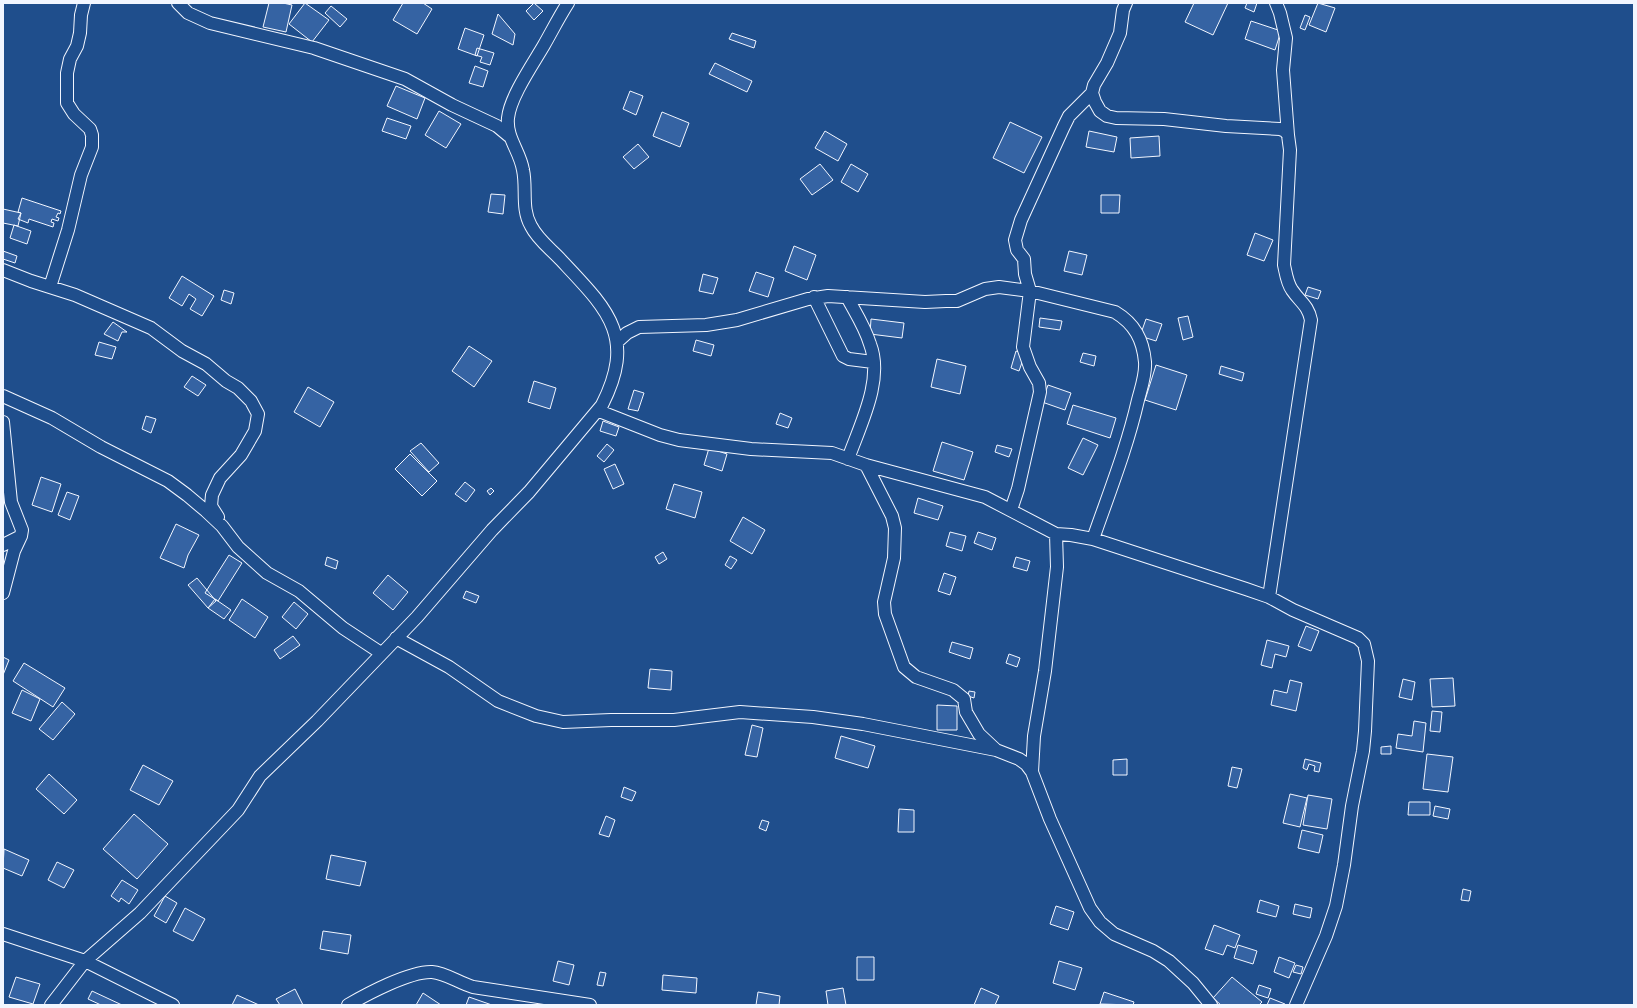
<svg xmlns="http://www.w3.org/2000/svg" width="1637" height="1008" viewBox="0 0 1637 1008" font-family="'Noto Sans',sans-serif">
  <rect width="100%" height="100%" fill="#1f4e8c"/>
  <!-- building -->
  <path fill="#3563a3" stroke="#f2f6ff" d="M269,3H283L292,5L286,32L263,27Z
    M305,3L329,20L312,42L289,24Z
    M403,3H423L432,9L417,34L393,20Z
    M534,3L543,11L534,20L526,11Z
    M1194,3H1228L1213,35L1185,22Z
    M1247,3H1257L1254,12L1245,8Z
    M1318,3L1335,8L1326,32L1309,25Z
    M331,6L347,19L340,27L325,13Z
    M498,14L515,34L513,45L492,34Z
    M1305,15L1310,17L1305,30L1300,28Z
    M1251,21L1281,31L1275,50L1245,39Z
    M465,28L484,35L477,56L458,49Z
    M732,33L756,41L754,48L729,39Z
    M477,48L494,53L490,65L480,62L482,57L475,55Z
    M715,63L752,81L747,92L709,74Z
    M475,66L488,71L483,87L469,83Z
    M396,86L425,98L417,119L387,106Z
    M630,91L643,96L636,115L623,109Z
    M439,111L461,124L446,148L425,135Z
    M662,112L689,123L680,147L653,136Z
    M387,118L411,126L406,139L382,131Z
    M1010,122L1042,137L1024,173L993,158Z
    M825,131L847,144L838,161L815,148Z
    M1089,131L1117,137L1114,152L1086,147Z
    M1159,136L1160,156L1131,158L1130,138Z
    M638,144L649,157L634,169L623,157Z
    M820,164L833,180L812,195L800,179Z
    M851,164L868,174L858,192L841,182Z
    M491,194L505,195L503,214L488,212Z
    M1101,195H1120L1119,213H1101Z
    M22,198L61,211L60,214L58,213L56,217L59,218L58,221L52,219L51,222L54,223L53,227L29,219L28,223L18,219L21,213L18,212Z
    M3,209L21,213L18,226L3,223Z
    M14,225L31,231L27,244L10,238Z
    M1255,233L1273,240L1264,261L1247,255Z
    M794,246L816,255L807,280L785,271Z
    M3,251L17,256L15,263L3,259Z
    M1069,251L1087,255L1082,275L1064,271Z
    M756,272L774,278L768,297L749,291Z
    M703,274L718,278L713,294L699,291Z
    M182,276L214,296L202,316L190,309L196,299L189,294L182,306L169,298Z
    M1308,287L1321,291L1318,299L1305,295Z
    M224,290L234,293L231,304L221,300Z
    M1188,316L1193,337L1183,340L1178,318Z
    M1040,318L1062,321L1060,330L1039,327Z
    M871,319L904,323L902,338L870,334Z
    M1146,319L1162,324L1156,341L1140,336Z
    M113,322L127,332H122L118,341L104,334Z
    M696,340L714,345L711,356L693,351Z
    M99,342L116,347L112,359L95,355Z
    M469,346L492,361L474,387L452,371Z
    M1016,351L1025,354L1019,371L1011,368Z
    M1083,353L1096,356L1094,366L1080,362Z
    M937,359L966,366L960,394L931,387Z
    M1156,365L1187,375L1176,410L1145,400Z
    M1221,366L1244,373L1242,381L1219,374Z
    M192,376L206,385L198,396L184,387Z
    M534,381L556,388L550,409L528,402Z
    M1048,385L1071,393L1065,410L1042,402Z
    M308,387L334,402L320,427L294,412Z
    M634,390L644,393L638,411L628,409Z
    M1073,405L1116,418L1110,438L1067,424Z
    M780,413L792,418L788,428L776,424Z
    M146,416L156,419L151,433L142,429Z
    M603,421L619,427L616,436L600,431Z
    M1083,438L1098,445L1083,475L1068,468Z
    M942,442L973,452L964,480L933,471Z
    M421,443L439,463L429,472L410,451Z
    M607,444L614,450L604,462L597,456Z
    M997,445L1012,449L1009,457L995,452Z
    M709,448L727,454L722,471L704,465Z
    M410,454L437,481L422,496L395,469Z
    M615,464L624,484L613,489L604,469Z
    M41,477L61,484L52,512L32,505Z
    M465,482L475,490L466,502L455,494Z
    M674,484L702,492L695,518L666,509Z
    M491,488L494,491L490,495L487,491Z
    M67,492L79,496L70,520L58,515Z
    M918,498L943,506L938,520L914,513Z
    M743,517L765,530L752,554L730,541Z
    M176,524L199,535L188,555L184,568L160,558Z
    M950,532L966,536L962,551L946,546Z
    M978,532L996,538L992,550L974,543Z
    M663,552L667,559L659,564L655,557Z
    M229,555L242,563L218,601L205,593Z
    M730,556L737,560L731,569L725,565Z
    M327,557L338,561L336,569L325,565Z
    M1016,557L1030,561L1027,571L1013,567Z
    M944,573L956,577L950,595L938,591Z
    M388,575L408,592L393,610L373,593Z
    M197,578L216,601L208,608L188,585Z
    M466,591L479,596L476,603L463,598Z
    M215,599L231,610L224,619L208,608Z
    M242,599L268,617L255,638L229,620Z
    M294,602L308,614L296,629L282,617Z
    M1306,626L1319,631L1311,651L1298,646Z
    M293,636L300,645L280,659L274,650Z
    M1267,640L1289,646L1286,657L1275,654L1272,668L1261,665Z
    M952,642L973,648L970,659L949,652Z
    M1009,654L1020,658L1017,667L1006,663Z
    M3,657L9,660L3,675Z
    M24,663L65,688L53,707L13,681Z
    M650,669L672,671L671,690L648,688Z
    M1453,678L1455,706L1432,707L1430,679Z
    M1403,679L1415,682L1412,700L1399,697Z
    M1290,680L1302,683L1296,711L1271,705L1274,690L1287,693Z
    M22,690L40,699L31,721L12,713Z
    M969,691L975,692L974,698L968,696Z
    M62,702L75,714L53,740L39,729Z
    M937,705L957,706V730H937Z
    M1432,711L1442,712L1440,732L1430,731Z
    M1414,721L1426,723L1423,752L1396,748L1398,734L1412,736Z
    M752,725L763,728L757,757L745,755Z
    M841,736L875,746L868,768L835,758Z
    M1391,746V754H1381V747Z
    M1427,754L1453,757L1448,792L1423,789Z
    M1127,759V775H1113V760Z
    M1305,759L1321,763L1319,772L1314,771L1315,766L1309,764L1307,770L1303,768Z
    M143,765L173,781L159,805L130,790Z
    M1232,767L1242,769L1237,788L1228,786Z
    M49,774L77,800L64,814L36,789Z
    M624,787L636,792L632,801L621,797Z
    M1290,794L1307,798L1300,827L1283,823Z
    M1308,795L1332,799L1327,829L1303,825Z
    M1409,802H1430V815H1408Z
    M1435,806L1450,809L1448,819L1433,816Z
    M899,809L914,810V832H898Z
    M134,814L168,844L137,879L103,849Z
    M606,816L615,820L609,837L599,834Z
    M762,820L769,822L766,831L759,828Z
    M1302,830L1323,835L1319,853L1298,848Z
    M4,849L29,860L22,876L3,868Z
    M331,855L366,862L360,886L326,879Z
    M57,862L74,870L64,888L48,880Z
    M122,880L138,890L129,904L121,898L119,902L111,896Z
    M1463,889L1471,891L1469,901L1461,900Z
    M165,896L177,903L166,923L154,916Z
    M1260,900L1279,906L1276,917L1257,912Z
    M1295,904L1312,908L1310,918L1293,914Z
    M1056,906L1074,912L1068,930L1050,924Z
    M185,908L205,919L193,941L173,931Z
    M1214,925L1240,935L1235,948L1227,945L1223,955L1205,949Z
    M323,931L351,935L348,954L320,949Z
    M1238,945L1257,951L1253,964L1234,958Z
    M857,957H874V980H857Z
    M1279,957L1295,963L1289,978L1274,972Z
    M558,961L574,965L569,985L553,981Z
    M1059,961L1082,968L1075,990L1053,983Z
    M1296,965L1303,967L1301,974L1293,972Z
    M600,972L606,973L603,986L597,985Z
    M663,975L697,978L696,993L662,990Z
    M16,977L40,984L33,1004L9,997Z
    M1232,977L1262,1002L1259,1005H1221L1213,998Z
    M1259,985L1271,989L1268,998L1256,994Z
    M843,988L846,1005H828L826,991Z
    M981,988L999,996L995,1005H974Z
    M295,989L303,1005H280L276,999Z
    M92,991L122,1005H101L88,999Z
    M758,992L780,996L779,1005H756Z
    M1104,992L1134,1002L1133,1005L1100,1004Z
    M423,993L441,1005H416Z
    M237,995L259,1005H232Z
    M469,997L492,1005H466Z
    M1270,998L1285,1004V1005H1267Z"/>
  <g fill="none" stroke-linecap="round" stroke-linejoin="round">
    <defs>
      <path id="street" d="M178,3L188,13L210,23L314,48L405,79L452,105L497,126L509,136
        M1126,3L1123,10L1120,33L1107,63L1094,85L1092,93L1095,102L1100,111L1107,116L1116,118L1164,119L1226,126L1280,129L1285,131L1288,135L1290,150L1284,265C1286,274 1287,283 1292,290C1300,302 1308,305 1311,320L1269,597
        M1276,3L1280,13L1286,38L1283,70L1288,135
        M3,270L31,281L75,295L151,328L182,351L206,364L226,381L238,388L251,401L258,414L255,431L241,455L220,478L212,495L211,506L218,517
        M50,287L68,230L81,175L92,147V135L90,129L74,114L67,103V73L70,59L77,46L80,33L81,15L84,3
        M814,297L843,356L849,359L873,362
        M847,297C855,312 865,327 870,344C884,380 860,425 848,459
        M617,342L627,333L639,327L706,325L737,320L808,299L828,296L925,302L946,301H957L985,289L999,287L1030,291L1115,312C1135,324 1143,340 1145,362C1146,375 1141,388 1138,400C1127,448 1109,493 1093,539
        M3,396L52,418L101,447L168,481L187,495L206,511L222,526L238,547L267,573L299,591L343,628L381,653
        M599,411L660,435L679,440L751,449L832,453L866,465L985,497L1056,534L1071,535L1093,539L1246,589L1269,597L1293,610L1358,638L1364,644L1368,661L1365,731L1363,751L1352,806L1344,865L1336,906L1326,936L1296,1005
        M3,422L11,502L22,530L21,536L14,551L3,593
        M866,465L892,516L895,528L894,558L884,602L885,614L904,667L916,677L953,690L964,699L966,712L979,734L995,749
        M1011,510L1018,489L1040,392L1039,383L1030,367L1023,347L1030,291L1025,274L1024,259L1017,250L1015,240L1021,220L1064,126L1069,116L1092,93
        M1056,534L1057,567L1045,671L1034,736L1032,772L1050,819L1090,908L1100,922L1114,934L1153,951L1169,961L1193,983L1211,1005
        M3,545L21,536
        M396,638L449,667L498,701L536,716L563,722L611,720H674L740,712L813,717L863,724L996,750L1019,759L1026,764L1032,772
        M3,934L85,961L173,1005
        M51,1005L85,961L140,913L238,810L260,776L317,721L417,617L492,530L529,492L602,405C637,336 607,309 561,260C551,249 538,240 531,226C521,209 527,188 523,170C520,151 506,138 508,118C510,97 533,64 544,45C552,31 559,17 568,3
        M348,1005C367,994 410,971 432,972C446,973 459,983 473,987L590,1005"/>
    </defs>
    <!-- street casing -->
    <use href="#street" stroke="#f2f6ff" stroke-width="14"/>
    <!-- street -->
    <use href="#street" stroke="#1f4e8c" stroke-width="12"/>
  </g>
  <!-- border -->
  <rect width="1637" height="1008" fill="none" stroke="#f2f6ff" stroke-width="8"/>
</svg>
